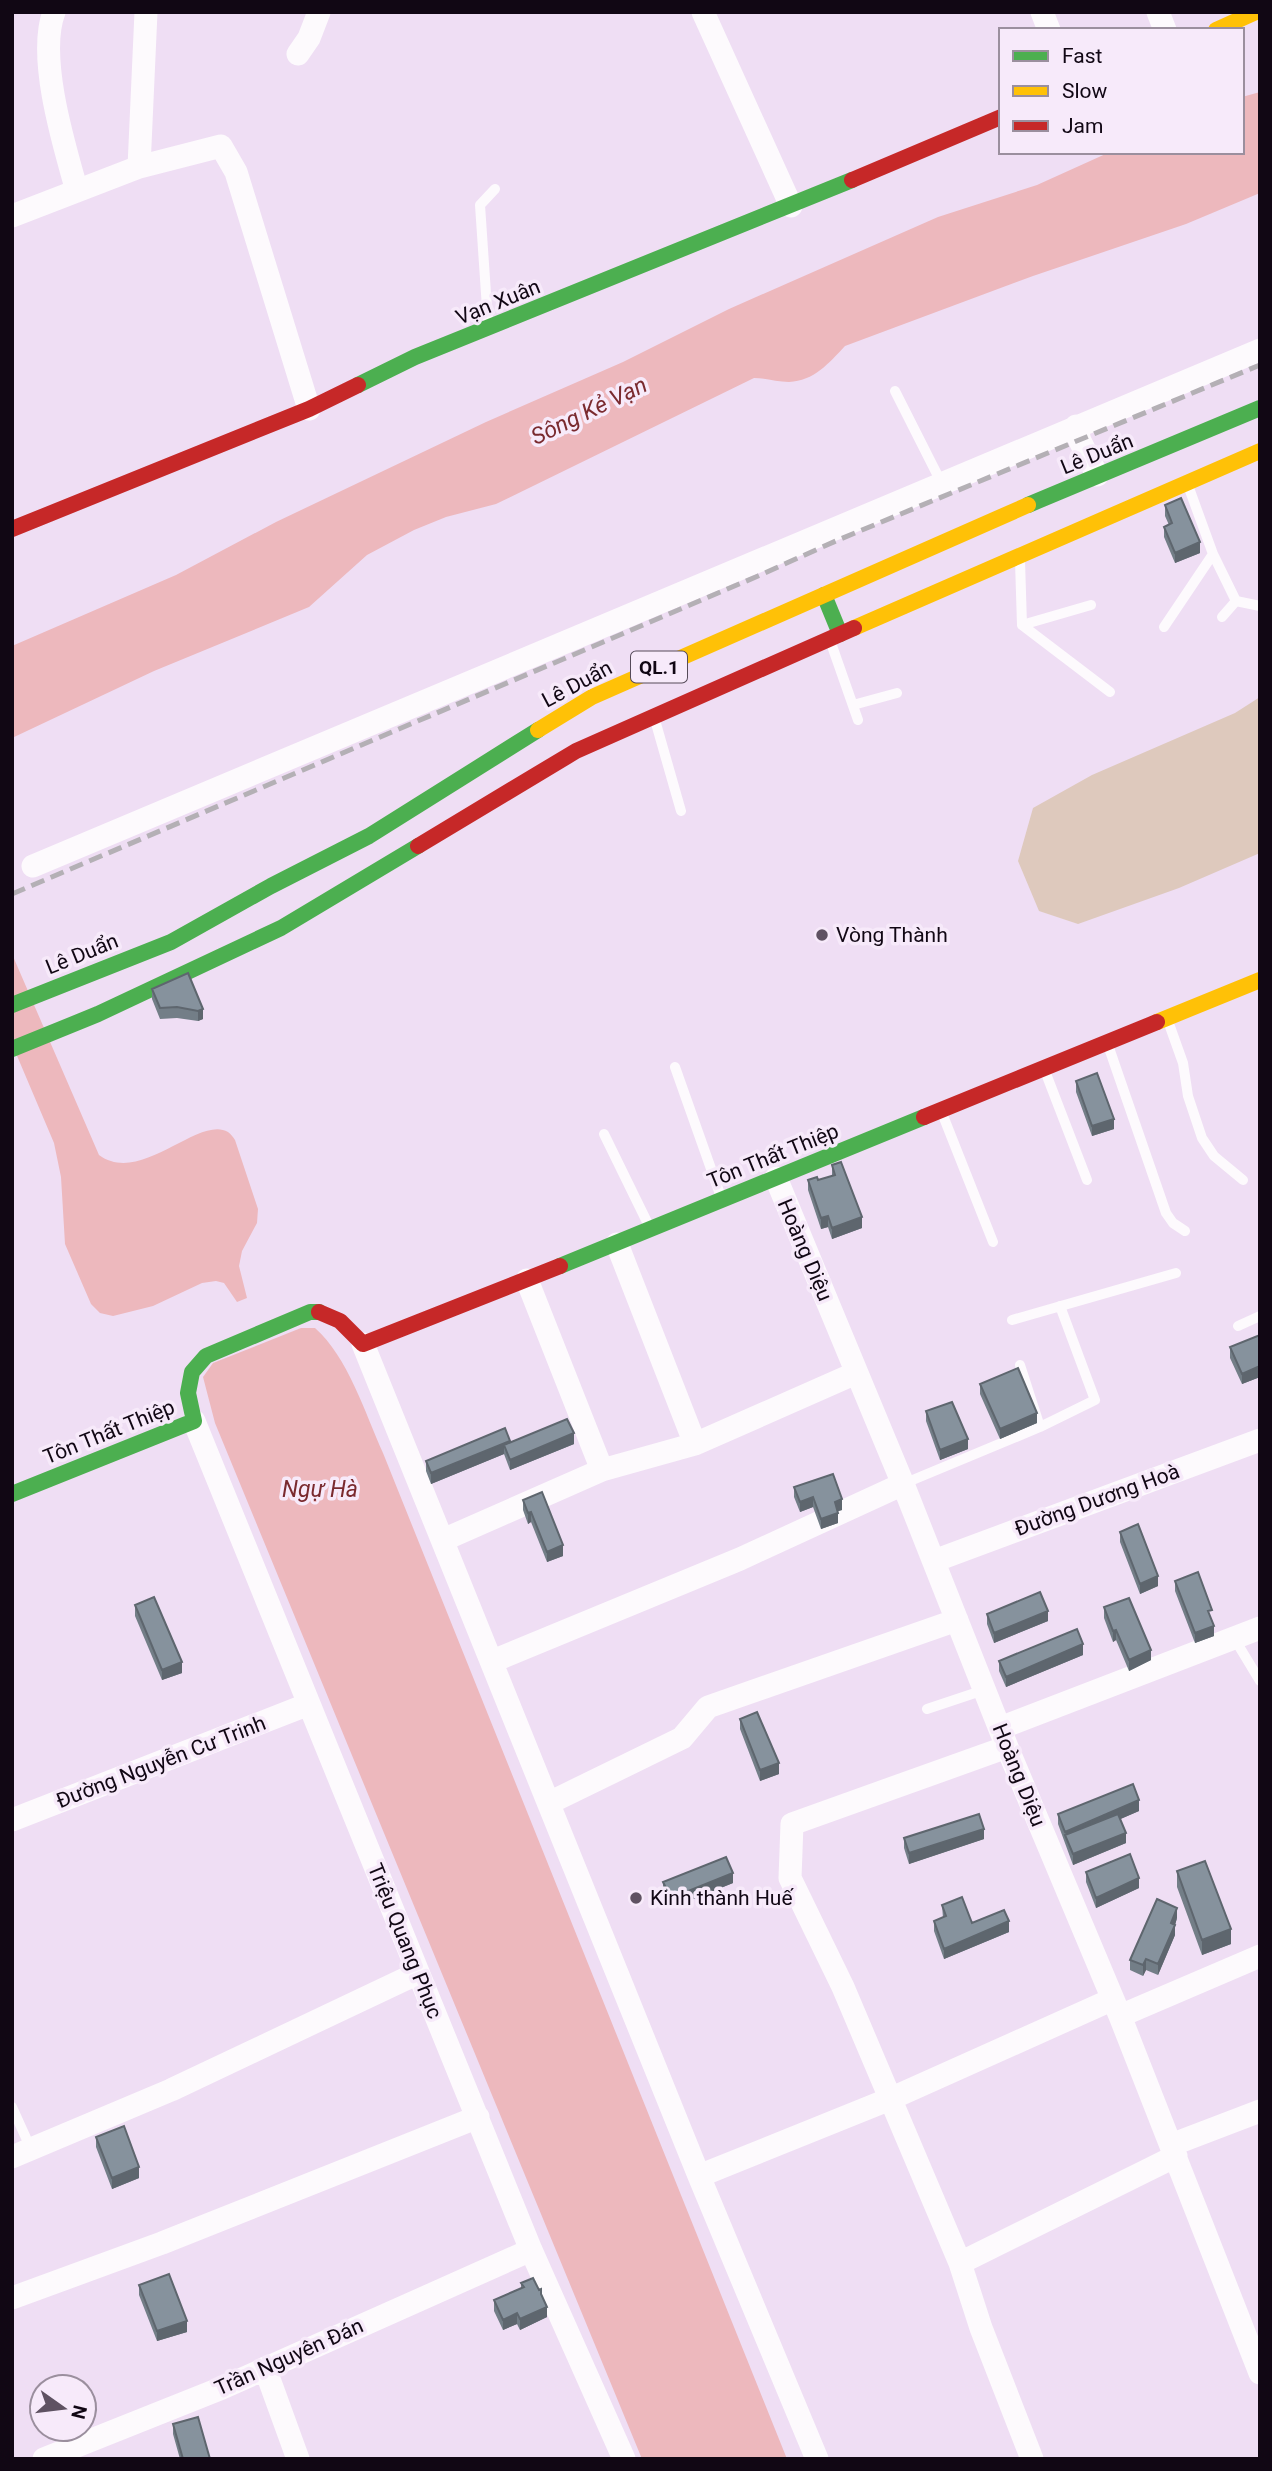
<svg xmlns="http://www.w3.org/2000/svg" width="1272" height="2471" viewBox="0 0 1272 2471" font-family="Roboto,sans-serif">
  <rect width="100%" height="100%" fill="#efdef4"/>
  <!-- green -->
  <path fill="#dec9bd" d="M1260,697V853L1179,888L1078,924L1039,911L1018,861L1033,808L1092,775L1235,713Z"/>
  <!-- water -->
  <path fill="#edb8bd" d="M1260,92V193L1186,224L1033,276L845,346C829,363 814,381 789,382C777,382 766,378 754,378L496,504L446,517L414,530L367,555L309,607L154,671L12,738V646L176,575L276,522L486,422L623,362L729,309L938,217L1037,185L1110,152H1242V97Z
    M12,954L99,1155C141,1186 198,1115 228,1132C231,1134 233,1137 235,1140L258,1209L257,1223L242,1251L239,1266L247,1298L237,1302L224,1283L216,1281L202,1283L153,1306L113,1316L100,1313L91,1304L65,1244L61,1177L54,1143L12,1044Z
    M301,1328H315C348,1357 365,1413 383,1453L787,2459H642L215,1423L203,1377L213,1363Z"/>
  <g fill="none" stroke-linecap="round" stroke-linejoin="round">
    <!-- lane -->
    <path stroke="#fdfafd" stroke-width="10" d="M488,323L480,205L495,189
      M895,391L942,484
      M1189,488L1213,554L1236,601
      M1020,561L1022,625
      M1236,601L1260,606
      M1222,617L1236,601
      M1022,625L1110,692
      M1022,625L1091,605
      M1164,627L1213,554
      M831,643L858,720
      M853,705L897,693
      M655,720L681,811
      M1168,1021L1183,1063L1188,1096L1202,1138L1214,1156L1243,1180
      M1108,1045L1166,1213L1173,1223L1185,1231
      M675,1067L721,1197
      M1045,1071L1087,1180
      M942,1113L993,1242
      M604,1134L649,1226
      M1012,1320L1176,1273
      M1238,1326L1260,1316
      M1020,1365L1040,1427
      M903,1484L1040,1427L1095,1400L1060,1306
      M1234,1638L1260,1681
      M927,1709L984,1690
      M12,2107L31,2149"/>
    <!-- street -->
    <path stroke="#fdfafd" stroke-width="23" d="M54,12C37,57 64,145 77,191
      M703,12L791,206
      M1042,12L1049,30
      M1158,12L1165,30
      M298,54L309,38L319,12
      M139,167L146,12
      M12,216L139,167L221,146L236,172L309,409
      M1076,426L1080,441L1097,475
      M33,866L1260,350
      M776,1178L903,1484L1007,1747L1120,2016L1260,2373
      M617,1244L695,1444
      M527,1280L602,1470
      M363,1344L699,2176L817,2459
      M194,1421L531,2250L624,2459
      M443,1540L602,1470L695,1444L856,1373
      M934,1561L1260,1440
      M493,1661L740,1559L903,1484
      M1000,1728L1260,1628
      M1007,1747L792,1824L790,1878L843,1987L960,2263L981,2328L1032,2459
      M549,1803L682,1738L708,1707L957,1620
      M12,1820L309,1704
      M1120,2016L1260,1956
      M1171,2145L1260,2111
      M12,2157L171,2090L418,1973
      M699,2176L890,2099L1111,2000
      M960,2263L1176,2156
      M12,2298L162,2243L478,2117
      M265,2368L298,2459
      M44,2459L222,2388L531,2250"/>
    <!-- fast -->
    <path stroke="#4caf50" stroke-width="16" d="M358,385L415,357L852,180
      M1028,505L1260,408
      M824,595L840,634
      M12,1005L171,942L271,886L369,836L538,730
      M12,1049L98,1014L281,928L418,846
      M560,1266L924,1117
      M12,1494L194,1421L188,1393L192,1372L206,1356L310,1312H319"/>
    <!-- slow -->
    <path stroke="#ffc107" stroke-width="16" d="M1216,30L1256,12
      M854,628L1260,451
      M538,730L592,697L1028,505
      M1157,1022L1260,980"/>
    <!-- jam -->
    <path stroke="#c62828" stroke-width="16" d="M852,180L1001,117
      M12,529L309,409L358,385
      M418,846L576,751L854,628
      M924,1117L1157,1022
      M319,1312L340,1321L363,1344L560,1266"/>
    <!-- rail -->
    <path stroke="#b4b0b5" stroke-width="5" stroke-dasharray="14 7" stroke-linecap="butt" d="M12,894L758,576L838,540L1260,365"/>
  </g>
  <!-- wall -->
  <path fill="#737e87" d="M1165,505L1200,553L1175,563L1164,537V527L1169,525L1165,516Z
    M188,973L203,1019L198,1021L177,1018L160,1019L152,999V989Z
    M1076,1081L1114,1129L1092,1136L1076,1092Z
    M832,1165L862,1228L832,1239L828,1227L821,1229L808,1190V1180H818L832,1176Z
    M1260,1335V1377L1242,1384L1230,1358V1347Z
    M980,1384L1037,1423L1000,1439L980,1394Z
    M926,1411L968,1449L940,1460L926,1421Z
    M510,1443L574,1444L510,1470L504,1454L431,1484L426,1471V1461Z
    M794,1487L842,1510L838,1511V1523L821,1529L813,1507L800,1512L794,1497Z
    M523,1500L563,1556L547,1562L531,1522L528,1524L523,1510Z
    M1120,1532L1158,1586L1140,1594L1120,1542Z
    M1175,1581L1212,1620L1214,1636L1195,1643L1175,1591Z
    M135,1605L182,1673L162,1680L135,1616Z
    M1104,1607L1151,1660L1129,1671L1116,1640L1113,1642L1104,1618Z
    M987,1614L1048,1621L994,1643L987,1624Z
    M1083,1655L1006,1687L999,1671V1661Z
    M740,1719L779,1774L760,1781L740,1729Z
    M1139,1811L1120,1819L1126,1843L1073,1865L1058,1824V1814Z
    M904,1838L984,1839L909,1864L904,1848Z
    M1177,1871L1231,1944L1202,1955L1177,1887Z
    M1086,1872L1139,1888L1096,1908L1086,1882Z
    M663,1882L733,1883L671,1908L663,1892Z
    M942,1905L972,1923L1009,1932L944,1959L934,1931V1921L943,1918Z
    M1177,1918L1175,1925V1935L1158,1975L1146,1970L1143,1976L1130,1970V1960Z
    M96,2137L139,2178L112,2189L96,2147Z
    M521,2283L541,2295L547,2317L520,2330L517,2324L503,2330L494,2311V2300L521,2288Z
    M139,2285L187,2332L157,2341L139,2295Z
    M173,2424L210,2459H180L173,2434Z"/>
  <!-- shaded-wall -->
  <path fill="#5e666e" d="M1200,542V553L1175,563V553Z
    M203,1009V1019L198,1021V1011Z
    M1114,1119V1129L1092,1136V1126Z
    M828,1216V1227L821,1229V1218Z
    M862,1217V1228L832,1239V1228Z
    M1260,1366V1377L1242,1384V1374Z
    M1037,1413V1423L1000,1439V1429Z
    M574,1433V1444L510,1470V1460Z
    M968,1439V1449L940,1460V1450Z
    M510,1441V1451L504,1445V1454L431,1484V1473Z
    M813,1497V1507L800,1512V1502Z
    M842,1499V1510L835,1512V1502Z
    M531,1512V1522L528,1524V1513Z
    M838,1513V1523L821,1529V1519Z
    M563,1545V1556L547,1562V1552Z
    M1158,1576V1586L1140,1594V1584Z
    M1048,1611V1621L994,1643V1633Z
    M1214,1626V1636L1195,1643V1633Z
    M1116,1630V1640L1113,1642V1631Z
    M1083,1644V1655L1006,1687V1677Z
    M1151,1650V1660L1129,1671V1660Z
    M182,1662V1673L162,1680V1670Z
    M779,1763V1774L760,1781V1770Z
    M1139,1800V1811L1068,1842L1065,1832Z
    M984,1829V1839L909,1864V1853Z
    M1126,1833V1843L1073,1865V1854Z
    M733,1873V1883L671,1908V1898Z
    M1139,1878V1888L1096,1908V1898Z
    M1177,1908V1918L1175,1925V1935L1158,1975V1964L1171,1923Z
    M1009,1921V1932L944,1959V1949Z
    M1231,1929V1944L1202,1955V1940Z
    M1146,1959V1970L1143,1976V1965Z
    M139,2167V2178L112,2189V2178Z
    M547,2307V2317L520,2330V2319Z
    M517,2313V2324L503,2330V2320Z
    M187,2321V2332L157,2341V2331Z"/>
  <!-- building -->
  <path fill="#86929d" stroke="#5e666e" stroke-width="2" d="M1181,498L1200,542L1175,553L1164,527L1172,523L1165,505Z
    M188,973L203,1009L198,1011L177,1007L160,1008L152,989Z
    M1097,1073L1114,1119L1092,1126L1076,1081Z
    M841,1162L862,1217L832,1228L828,1216L821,1218L808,1180L817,1177L818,1180L835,1175L832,1165Z
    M1260,1335V1366L1242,1374L1230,1347Z
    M1018,1368L1037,1413L1000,1429L980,1384Z
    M952,1402L968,1439L940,1450L926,1411Z
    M567,1419L574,1433L510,1460L504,1445Z
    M505,1428L510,1441L431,1473L426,1461Z
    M833,1474L842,1499L835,1502L838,1513L821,1519L813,1497L800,1502L794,1487Z
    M542,1492L563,1545L547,1552L531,1512L528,1513L523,1500Z
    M1138,1524L1158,1576L1140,1584L1120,1532Z
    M1198,1572L1212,1610L1208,1611L1214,1626L1195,1633L1175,1581Z
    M1040,1592L1048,1611L994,1633L987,1614Z
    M154,1597L182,1662L162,1670L135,1605Z
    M1129,1598L1151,1650L1129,1660L1116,1630L1113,1631L1104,1607Z
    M1077,1629L1083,1644L1006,1677L999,1661Z
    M757,1712L779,1763L760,1770L740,1719Z
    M1133,1784L1139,1800L1065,1832L1058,1814Z
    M979,1814L984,1829L909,1853L904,1838Z
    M1118,1814L1126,1833L1073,1854L1065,1835Z
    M1130,1854L1139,1878L1096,1898L1086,1872Z
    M726,1857L733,1873L671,1898L663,1882Z
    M1205,1861L1231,1929L1202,1940L1177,1871Z
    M962,1897L972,1923L1004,1910L1009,1921L944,1949L934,1921L946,1916L942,1905Z
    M1157,1899L1177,1908L1171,1923L1175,1925L1158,1964L1146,1959L1143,1965L1130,1960Z
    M124,2126L139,2167L112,2178L96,2137Z
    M169,2274L187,2321L157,2331L139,2285Z
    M533,2278L539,2290L541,2289V2294L547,2307L520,2319L517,2313L503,2320L494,2300L524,2287L521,2283Z
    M198,2417L210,2459H183L173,2424Z"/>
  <!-- markers -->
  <g fill="#5f5262" stroke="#f7eafa" stroke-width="2.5">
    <circle cx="822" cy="935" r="7"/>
    <circle cx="636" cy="1898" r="7"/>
  </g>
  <g text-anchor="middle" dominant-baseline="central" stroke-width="7" stroke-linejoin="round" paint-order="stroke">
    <!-- shield labels -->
    <rect fill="#f7eafa" stroke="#564b59" stroke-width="2" x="631" y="651.5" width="56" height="31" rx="5"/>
    <g font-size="19" font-weight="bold" fill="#110714">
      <text x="659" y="667">QL.1</text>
    </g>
    <!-- street labels -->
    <g font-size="21" fill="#110714" stroke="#f7eafa">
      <text transform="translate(498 302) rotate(-22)">Vạn Xuân</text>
      <text transform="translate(1097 454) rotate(-22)">Lê Duẩn</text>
      <text transform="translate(577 684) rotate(-28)">Lê Duẩn</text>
      <text transform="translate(82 954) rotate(-22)">Lê Duẩn</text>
      <text transform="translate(773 1156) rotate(-22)">Tôn Thất Thiệp</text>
      <text transform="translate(805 1250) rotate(67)">Hoàng Diệu</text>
      <text transform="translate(109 1432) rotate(-22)">Tôn Thất Thiệp</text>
      <text transform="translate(1097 1500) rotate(-20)">Đường Dương Hoà</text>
      <text transform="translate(161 1762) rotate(-21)">Đường Nguyễn Cư Trinh</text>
      <text transform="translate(1019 1775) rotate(68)">Hoàng Diệu</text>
      <text transform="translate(405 1941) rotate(68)">Triệu Quang Phục</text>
      <text transform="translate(289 2357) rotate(-24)">Trần Nguyên Đán</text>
    </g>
    <!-- poi labels -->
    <g font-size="21" fill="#110714" stroke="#f7eafa" text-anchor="start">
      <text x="836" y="935">Vòng Thành</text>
      <text x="650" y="1898">Kinh thành Huế</text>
    </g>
    <!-- water labels -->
    <g font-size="23" font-style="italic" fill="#7a2a2f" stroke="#f7eafa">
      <text transform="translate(589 411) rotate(-26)">Sông Kẻ Vạn</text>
      <text x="320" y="1489">Ngự Hà</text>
    </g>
  </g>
  <!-- border -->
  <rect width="1272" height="2471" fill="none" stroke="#110714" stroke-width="28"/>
  <!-- legend -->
  <rect x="999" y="28" width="245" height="126" fill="#f7eafa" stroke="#9b8f9e" stroke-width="2"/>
  <rect x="1013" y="51" width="35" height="10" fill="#4caf50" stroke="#9b8f9e" stroke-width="2"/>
  <text x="1062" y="63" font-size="21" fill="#110714">Fast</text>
  <rect x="1013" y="86" width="35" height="10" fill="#ffc107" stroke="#9b8f9e" stroke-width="2"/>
  <text x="1062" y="98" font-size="21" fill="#110714">Slow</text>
  <rect x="1013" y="121" width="35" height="10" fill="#c62828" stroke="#9b8f9e" stroke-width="2"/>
  <text x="1062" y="133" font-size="21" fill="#110714">Jam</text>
  <!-- north arrow -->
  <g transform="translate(63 2408) rotate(104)"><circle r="33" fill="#f7eafa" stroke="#9b8f9e" stroke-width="2"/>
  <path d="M0-5L12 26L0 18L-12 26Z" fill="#5f5262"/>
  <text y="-10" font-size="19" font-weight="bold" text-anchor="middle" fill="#110714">N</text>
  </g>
</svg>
